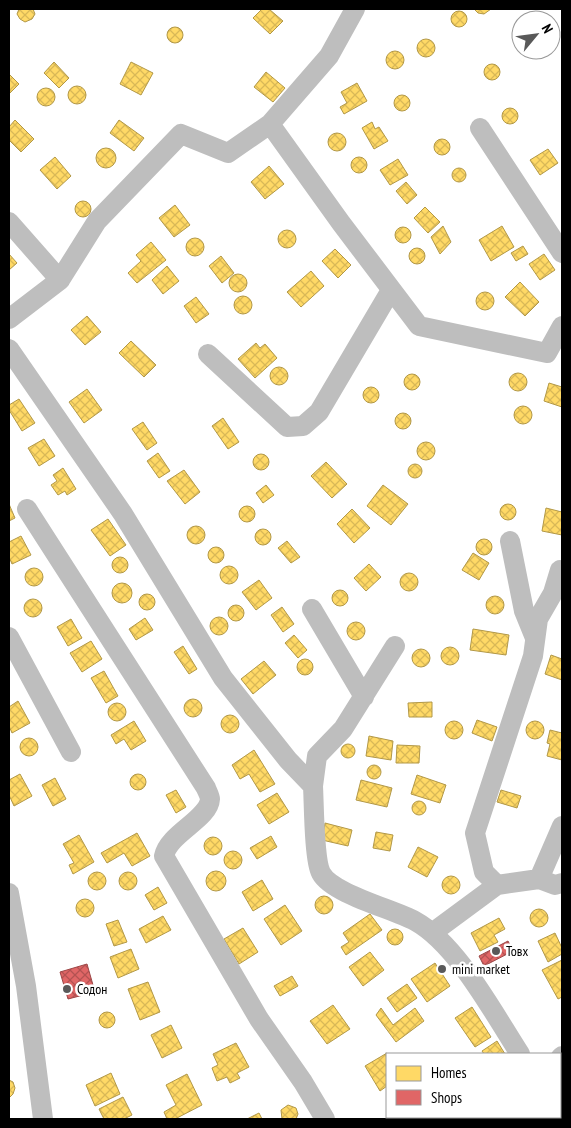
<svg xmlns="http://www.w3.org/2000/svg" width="571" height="1128" viewBox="0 0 571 1128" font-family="'PT Sans Narrow',sans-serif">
  <defs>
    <pattern id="homes-cross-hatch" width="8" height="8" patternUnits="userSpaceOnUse" patternTransform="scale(1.25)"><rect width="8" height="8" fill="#ffd966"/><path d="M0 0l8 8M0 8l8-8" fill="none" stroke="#d9b857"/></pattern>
    <pattern id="shops-cross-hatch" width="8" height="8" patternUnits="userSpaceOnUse" patternTransform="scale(1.25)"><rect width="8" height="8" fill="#e06666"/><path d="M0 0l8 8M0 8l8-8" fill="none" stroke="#b35252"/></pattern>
  </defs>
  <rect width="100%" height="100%" fill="#fff"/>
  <!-- homes -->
  <path fill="url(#homes-cross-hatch)" stroke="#b29847" d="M19,9H33L35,14L32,19L25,22L20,19L17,14Z
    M262,9H269L283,21L270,34L253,18Z
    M474,9H491L484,14L478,13Z
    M451 19a8 8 0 1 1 16 0a8 8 0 1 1-16 0Z
    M167 35a8 8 0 1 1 16 0a8 8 0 1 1-16 0Z
    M417 48a9 9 0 1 1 18 0a9 9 0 1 1-18 0Z
    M386 60a9 9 0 1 1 18 0a9 9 0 1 1-18 0Z
    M54,62L69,78L59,88L44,73Z
    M131,62L153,73L141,95L120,84Z
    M484 72a8 8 0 1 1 16 0a8 8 0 1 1-16 0Z
    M266,72L285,88L273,102L254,87Z
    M9,74L19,84L9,94Z
    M357,83L367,101L344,114L340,107L347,103L341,92Z
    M68 95a9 9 0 1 1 18 0a9 9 0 1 1-18 0Z
    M37 97a9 9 0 1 1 18 0a9 9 0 1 1-18 0Z
    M394 103a8 8 0 1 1 16 0a8 8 0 1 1-16 0Z
    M502 116a8 8 0 1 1 16 0a8 8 0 1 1-16 0Z
    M15,120L34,139L21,152L9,140V127Z
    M119,120L144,138L134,151L110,133Z
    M372,122L375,129L379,127L388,141L374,149L362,128Z
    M328 142a9 9 0 1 1 18 0a9 9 0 1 1-18 0Z
    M434 147a8 8 0 1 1 16 0a8 8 0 1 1-16 0Z
    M96 158a10 10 0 1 1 20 0a10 10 0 1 1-20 0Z
    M548,149L558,163L540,175L530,160Z
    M351 165a8 8 0 1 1 16 0a8 8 0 1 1-16 0Z
    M55,157L71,176L57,189L40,170Z
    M398,159L408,175L390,185L380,170Z
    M269,166L284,184L265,199L251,182Z
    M452 175a7 7 0 1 1 14 0a7 7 0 1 1-14 0Z
    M406,182L417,195L407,204L396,191Z
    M75 209a8 8 0 1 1 16 0a8 8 0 1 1-16 0Z
    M175,205L190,225L174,237L159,218Z
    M425,207L440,222L428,233L414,218Z
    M443,226L451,242L440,254L431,237Z
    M502,226L514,247L491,261L479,240Z
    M395 235a8 8 0 1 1 16 0a8 8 0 1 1-16 0Z
    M278 239a9 9 0 1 1 18 0a9 9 0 1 1-18 0Z
    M186 247a9 9 0 1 1 18 0a9 9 0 1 1-18 0Z
    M151,242L166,260L137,283L128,273L141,261L136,255Z
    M523,246L528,254L516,261L511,253Z
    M409 256a8 8 0 1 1 16 0a8 8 0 1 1-16 0Z
    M335,249L351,265L338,278L322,261Z
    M9,254L17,263L9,270Z
    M544,254L555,270L540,280L529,264Z
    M221,256L234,273L222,283L209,266Z
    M167,266L179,281L163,294L152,280Z
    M311,271L324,286L301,307L287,292Z
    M229 283a9 9 0 1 1 18 0a9 9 0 1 1-18 0Z
    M520,282L539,302L525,316L505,297Z
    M476 301a9 9 0 1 1 18 0a9 9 0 1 1-18 0Z
    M234 305a9 9 0 1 1 18 0a9 9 0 1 1-18 0Z
    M196,297L209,314L196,323L184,306Z
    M87,316L101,332L85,345L71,330Z
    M131,341L156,365L144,377L119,353Z
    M256,343L260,348L265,344L277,358L255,378L238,359Z
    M270 376a9 9 0 1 1 18 0a9 9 0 1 1-18 0Z
    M509 382a9 9 0 1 1 18 0a9 9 0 1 1-18 0Z
    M404 382a8 8 0 1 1 16 0a8 8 0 1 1-16 0Z
    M549,383L562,387V407L544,401Z
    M363 395a8 8 0 1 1 16 0a8 8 0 1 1-16 0Z
    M87,389L102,410L84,423L69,402Z
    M19,399L35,423L22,431L9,410V405Z
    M514 415a9 9 0 1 1 18 0a9 9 0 1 1-18 0Z
    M395 421a8 8 0 1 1 16 0a8 8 0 1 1-16 0Z
    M223,418L239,442L228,449L212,426Z
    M143,422L157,443L147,450L132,429Z
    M44,439L55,456L39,466L28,448Z
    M417 451a9 9 0 1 1 18 0a9 9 0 1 1-18 0Z
    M158,453L170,471L159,478L147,461Z
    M253 462a8 8 0 1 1 16 0a8 8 0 1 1-16 0Z
    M326,462L347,484L332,498L311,476Z
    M408 471a7 7 0 1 1 14 0a7 7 0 1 1-14 0Z
    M63,468L76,489L67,495L65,491L58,495L51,485L57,481L53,475Z
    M184,470L200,492L185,504L167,481Z
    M266,485L274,495L263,503L256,493Z
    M383,485L408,504L391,525L367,506Z
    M9,504L15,518L9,521Z
    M500 512a8 8 0 1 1 16 0a8 8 0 1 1-16 0Z
    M239 514a8 8 0 1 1 16 0a8 8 0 1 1-16 0Z
    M546,508L562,512V535L542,531Z
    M352,509L370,528L354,543L337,524Z
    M108,519L126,545L110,556L91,530Z
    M187 535a9 9 0 1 1 18 0a9 9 0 1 1-18 0Z
    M255 537a8 8 0 1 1 16 0a8 8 0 1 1-16 0Z
    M21,536L31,555L12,564L9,557V542Z
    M476 547a8 8 0 1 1 16 0a8 8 0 1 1-16 0Z
    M287,541L300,557L291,563L278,548Z
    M208 555a8 8 0 1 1 16 0a8 8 0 1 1-16 0Z
    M473,553L489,563L479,580L462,570Z
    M112 565a8 8 0 1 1 16 0a8 8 0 1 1-16 0Z
    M369,564L381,577L366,591L354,578Z
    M220 575a9 9 0 1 1 18 0a9 9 0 1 1-18 0Z
    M25 577a9 9 0 1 1 18 0a9 9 0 1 1-18 0Z
    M400 582a9 9 0 1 1 18 0a9 9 0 1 1-18 0Z
    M259,580L272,598L256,610L242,592Z
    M112 593a10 10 0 1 1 20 0a10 10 0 1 1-20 0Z
    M332 598a8 8 0 1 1 16 0a8 8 0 1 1-16 0Z
    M139 602a8 8 0 1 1 16 0a8 8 0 1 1-16 0Z
    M486 605a9 9 0 1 1 18 0a9 9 0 1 1-18 0Z
    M24 608a9 9 0 1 1 18 0a9 9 0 1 1-18 0Z
    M228 613a8 8 0 1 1 16 0a8 8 0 1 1-16 0Z
    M282,607L294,624L283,632L271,615Z
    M210 626a9 9 0 1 1 18 0a9 9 0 1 1-18 0Z
    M145,618L153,630L136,640L129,629Z
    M71,619L82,638L68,646L57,627Z
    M347 631a9 9 0 1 1 18 0a9 9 0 1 1-18 0Z
    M473,629L509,635L506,655L470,650Z
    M294,635L307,650L298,658L285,643Z
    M91,641L102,659L82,672L70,653Z
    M183,646L197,669L189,674L174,652Z
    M441 656a9 9 0 1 1 18 0a9 9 0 1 1-18 0Z
    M412 658a9 9 0 1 1 18 0a9 9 0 1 1-18 0Z
    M551,655L562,659V680L545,674Z
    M297 667a8 8 0 1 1 16 0a8 8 0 1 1-16 0Z
    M264,661L276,675L253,694L241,679Z
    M104,671L118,696L106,703L91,678Z
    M184 708a9 9 0 1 1 18 0a9 9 0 1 1-18 0Z
    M18,701L30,723L12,733L9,726V707Z
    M432,702V717H409L408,703Z
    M108 712a9 9 0 1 1 18 0a9 9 0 1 1-18 0Z
    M221 724a9 9 0 1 1 18 0a9 9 0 1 1-18 0Z
    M477,720L497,727L492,741L472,733Z
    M134,721L146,741L131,750L124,739L116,744L111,735Z
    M445 730a9 9 0 1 1 18 0a9 9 0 1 1-18 0Z
    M526 730a9 9 0 1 1 18 0a9 9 0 1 1-18 0Z
    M550,730L562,733V760L547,756L550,744L547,743Z
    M369,736L393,741L391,760L366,756Z
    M20 747a9 9 0 1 1 18 0a9 9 0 1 1-18 0Z
    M341 751a7 7 0 1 1 14 0a7 7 0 1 1-14 0Z
    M397,745L420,746L419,763H396Z
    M254,750L275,784L260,792L249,774L240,779L232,765Z
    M367 772a7 7 0 1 1 14 0a7 7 0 1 1-14 0Z
    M130 782a8 8 0 1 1 16 0a8 8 0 1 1-16 0Z
    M20,774L32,796L14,806L9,795V780Z
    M417,775L446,785L440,803L411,794Z
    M55,778L66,799L53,806L42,785Z
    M361,780L392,788L387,807L356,800Z
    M176,790L186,807L176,813L166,795Z
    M501,790L521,796L517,808L497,802Z
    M277,793L289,812L269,824L257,805Z
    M412 808a7 7 0 1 1 14 0a7 7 0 1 1-14 0Z
    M325,823L352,830L348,846L322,840Z
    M376,832L393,835L390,851L373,848Z
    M137,833L150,856L132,866L124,853L107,863L101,853Z
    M79,835L94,862L73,874L69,865L74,863L63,844Z
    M271,836L277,847L257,859L250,848Z
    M204 846a9 9 0 1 1 18 0a9 9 0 1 1-18 0Z
    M418,847L438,857L427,877L408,867Z
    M224 860a9 9 0 1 1 18 0a9 9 0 1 1-18 0Z
    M206 881a10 10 0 1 1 20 0a10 10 0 1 1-20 0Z
    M88 881a9 9 0 1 1 18 0a9 9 0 1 1-18 0Z
    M119 881a9 9 0 1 1 18 0a9 9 0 1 1-18 0Z
    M442 885a9 9 0 1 1 18 0a9 9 0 1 1-18 0Z
    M262,880L273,899L253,911L242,892Z
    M158,887L167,903L154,910L145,895Z
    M315 905a9 9 0 1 1 18 0a9 9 0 1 1-18 0Z
    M76 908a9 9 0 1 1 18 0a9 9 0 1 1-18 0Z
    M285,905L302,931L281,945L264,919Z
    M530 918a9 9 0 1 1 18 0a9 9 0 1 1-18 0Z
    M370,914L382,930L346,955L341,947L349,942L343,933Z
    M163,916L171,930L146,943L139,929Z
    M499,918L505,929L494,935L498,942L480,951L471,933Z
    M118,920L127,942L114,946L106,924Z
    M243,928L258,952L239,964L224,939Z
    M387 937a8 8 0 1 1 16 0a8 8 0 1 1-16 0Z
    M555,933L562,948V954L548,962L538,941Z
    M131,949L139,969L118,978L110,957Z
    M370,952L384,970L363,986L349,967Z
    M562,960V997L558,999L542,970Z
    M435,963L450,986L427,1002L411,979Z
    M292,976L298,986L280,996L274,986Z
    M148,982L160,1012L140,1020L128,989Z
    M407,984L417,998L397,1012L387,998Z
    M333,1005L350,1029L327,1044L310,1021Z
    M472,1007L491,1037L475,1047L455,1018Z
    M381,1008L393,1025L415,1008L424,1021L396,1042L376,1015Z
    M99 1020a8 8 0 1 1 16 0a8 8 0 1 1-16 0Z
    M171,1025L182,1048L162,1058L151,1035Z
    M497,1041L505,1054H484L482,1051Z
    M236,1043L249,1067L237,1073L240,1078L230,1083L227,1077L217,1081L212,1068L218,1065L213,1054Z
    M387,1053V1086L380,1091L365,1066Z
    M111,1073L120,1094L95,1106L86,1085Z
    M187,1074L202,1105L175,1119H167L164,1112L176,1105L166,1085Z
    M9,1080L13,1082L15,1088L13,1094L9,1098Z
    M123,1097L132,1115L124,1119H104L99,1109Z
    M288,1105L296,1108L298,1114L296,1119H282L281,1110Z
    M259,1113L262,1119H247Z"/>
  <!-- shops -->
  <path fill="url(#shops-cross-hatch)" stroke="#9d4747" d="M508,941L513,951L484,966L479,956Z
    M87,964L95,992L68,999L60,972Z"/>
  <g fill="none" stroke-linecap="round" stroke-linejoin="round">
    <!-- stream -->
    <path stroke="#bcbcbc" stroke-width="5.5" d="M560,1088L562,1085
      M535,1119L537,1117"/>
    <!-- minor -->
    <path stroke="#bebebe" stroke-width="20" d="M270,124L341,223L419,326L547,353L562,326
      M480,128L562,253
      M9,222L60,280
      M9,319L60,280L97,221L181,134L228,153L270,124L329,56L355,9
      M9,349L123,514L223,678L288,760L313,786C314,803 314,860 321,873C332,894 393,909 415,921C457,944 494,1014 520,1054
      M208,354L287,427L303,426L319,412L391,290
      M27,509L206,788C207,791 210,796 210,799C209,819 169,833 164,856L259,1019L303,1082L325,1119
      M510,541L524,611L535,638
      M312,609L364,697
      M9,637L71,752
      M313,786L317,756L343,729L395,646
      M539,879L555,885L562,883
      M497,885L539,879L562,826
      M9,893L26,986L43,1119
      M432,933L497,885L484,872L475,833L533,656L538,619L553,593L560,570
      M560,1058L562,1056
      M479,1119L483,1117"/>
  </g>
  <!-- markers -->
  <g fill="#595959" stroke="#fff" stroke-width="2">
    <circle cx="496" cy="951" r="5"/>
    <circle cx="442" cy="969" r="5"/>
    <circle cx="67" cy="989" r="5"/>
  </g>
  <g text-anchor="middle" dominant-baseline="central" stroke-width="5" stroke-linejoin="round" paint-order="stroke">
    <!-- poi labels -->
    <g font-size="14" fill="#000" stroke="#fff" text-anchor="start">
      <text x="506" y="951">Товх</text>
      <text x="452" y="969">mini market</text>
      <text x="77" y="989">Содон</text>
    </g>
  </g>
  <!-- border -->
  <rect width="571" height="1128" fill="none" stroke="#000000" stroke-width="20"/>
  <!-- legend -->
  <rect x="386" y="1053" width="175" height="65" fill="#ffffff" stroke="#999999"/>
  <rect x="396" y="1066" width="25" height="15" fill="#ffd966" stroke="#999999"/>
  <text x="431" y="1078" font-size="15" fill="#000000">Homes</text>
  <rect x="396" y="1090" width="25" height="15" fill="#e06666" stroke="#999999"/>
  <text x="431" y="1103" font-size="15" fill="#000000">Shops</text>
  <!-- north arrow -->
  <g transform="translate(536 35) rotate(61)"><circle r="24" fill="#ffffff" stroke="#999999"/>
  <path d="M0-4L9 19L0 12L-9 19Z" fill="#595959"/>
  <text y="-8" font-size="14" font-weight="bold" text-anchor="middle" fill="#000000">N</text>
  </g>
</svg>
